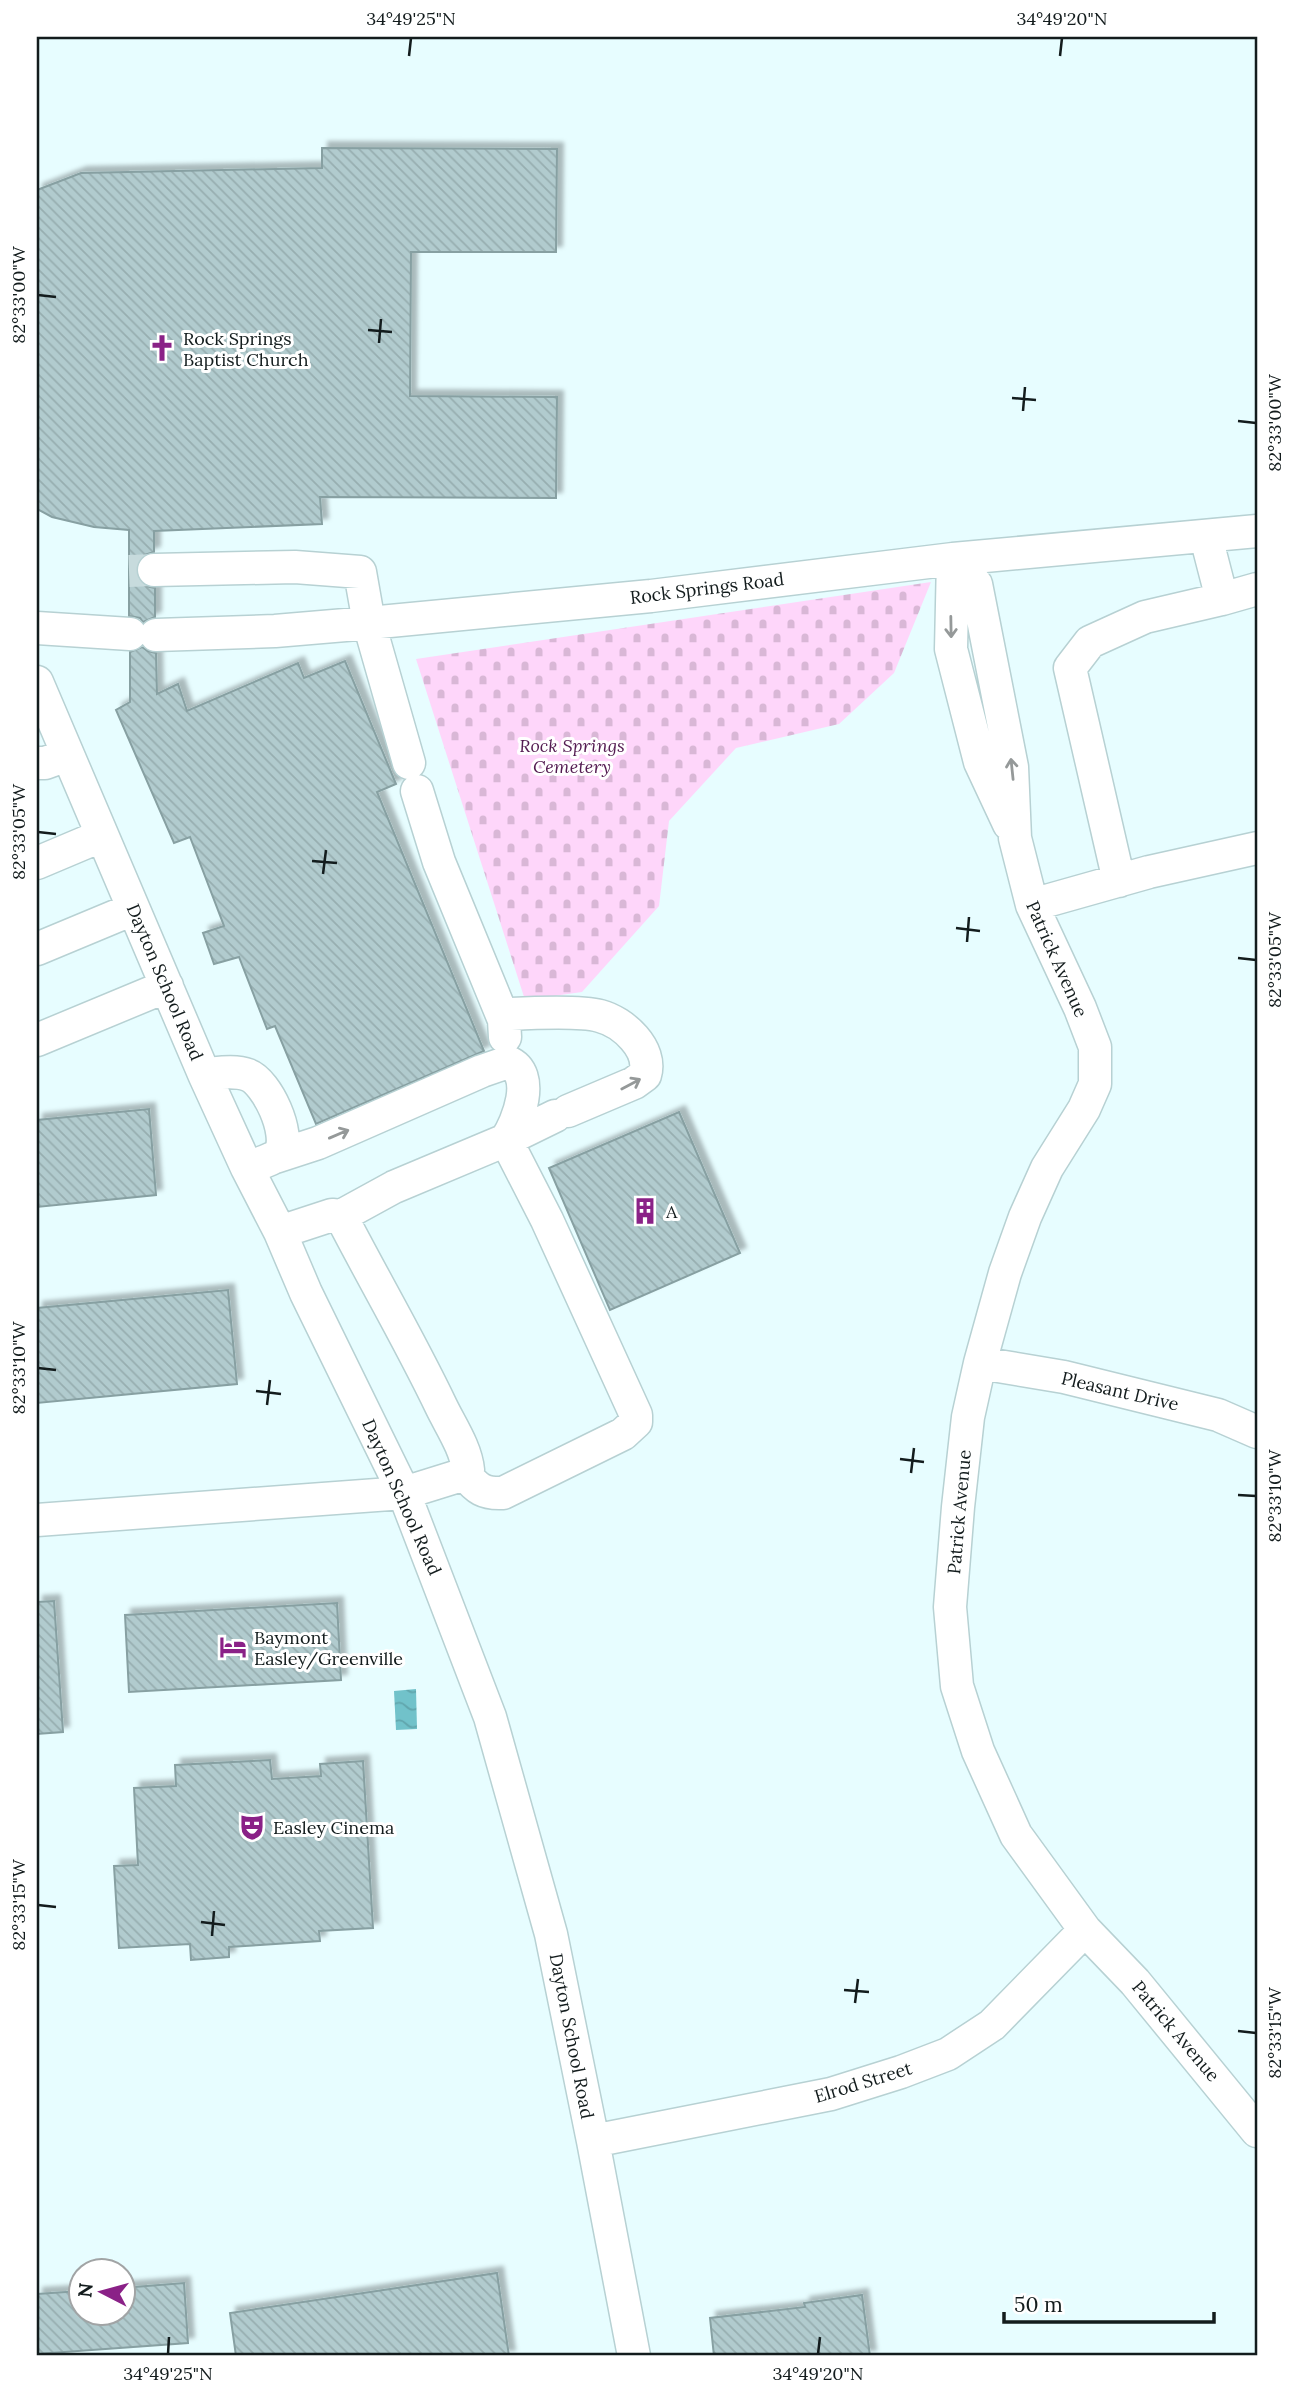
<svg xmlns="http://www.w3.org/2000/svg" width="1294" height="2393" viewBox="0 0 1294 2393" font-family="Lora,serif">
  <defs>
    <pattern id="cemetery-stones" width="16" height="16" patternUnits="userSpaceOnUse" patternTransform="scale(1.75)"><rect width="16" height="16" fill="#fed6fa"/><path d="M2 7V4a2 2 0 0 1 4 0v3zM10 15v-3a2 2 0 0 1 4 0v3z" fill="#d9b7d6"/></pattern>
    <pattern id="water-waves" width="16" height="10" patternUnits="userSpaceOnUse" patternTransform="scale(1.75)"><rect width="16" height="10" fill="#71c2ca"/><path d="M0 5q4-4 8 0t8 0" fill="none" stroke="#61a6ad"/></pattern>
    <pattern id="building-back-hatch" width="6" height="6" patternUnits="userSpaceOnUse" patternTransform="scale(1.75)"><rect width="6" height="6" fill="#b1cbce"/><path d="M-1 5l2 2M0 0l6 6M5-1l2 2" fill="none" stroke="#97aeb0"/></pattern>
    <filter id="shadow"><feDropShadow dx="6" dy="-6" stdDeviation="2" flood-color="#0004"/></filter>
  </defs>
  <rect width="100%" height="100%" fill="#e7fdff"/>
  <!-- cemetery -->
  <path fill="url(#cemetery-stones)" d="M931,582L894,673L839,724L736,748L669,821L659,906L582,992L525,1000L416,659Z"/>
  <!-- water -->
  <path fill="url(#water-waves)" d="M416,1689L417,1729L396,1730L394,1691Z"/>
  <!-- building -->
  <path fill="url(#building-back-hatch)" stroke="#87a0a2" stroke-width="2" filter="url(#shadow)" d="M322,148L557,149L556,252H411L410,396L557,397L556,498L320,497L322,524L154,531V552L144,555L138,562L136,570L139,580L146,586L155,588V617L143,622L140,618L129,616V530L94,527L52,517L37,509V190L81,173L322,168Z
    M142,647L148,651L156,653L157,694L178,684L187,711L298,663L304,678L345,661L396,784L377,792L484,1051L316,1124L275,1026L267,1029L239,957L214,964L203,933L224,926L190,837L174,843L116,710L130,702V652Z
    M149,1109L156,1195L37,1207V1120Z
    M679,1112L740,1253L610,1310L549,1168Z
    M228,1290L237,1384L37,1403V1308Z
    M54,1601L63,1732L37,1734V1602Z
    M337,1603L341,1680L129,1692L125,1615Z
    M270,1760L272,1779L321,1776L320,1764L363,1761L373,1928L319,1931L320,1941L229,1947V1957L191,1960L190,1944L119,1948L114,1866L138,1865L134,1788L176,1786L175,1765Z
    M497,2273L509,2356H236L230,2313Z
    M184,2283L188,2343L37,2354V2294L80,2291V2313H122V2288Z
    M862,2295L870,2356H714L710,2318L805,2307L804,2303Z"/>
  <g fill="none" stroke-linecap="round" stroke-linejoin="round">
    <!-- minor-tunnel -->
    <path stroke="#c7dbdd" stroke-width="32" stroke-dasharray="32 16" stroke-linecap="butt" d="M129,571L154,570"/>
    <defs>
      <path id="minor" d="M1206,537L1222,599L1257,589
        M953,559L976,584L1012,767L1015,838L1032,905L1080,1008L1095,1047V1084L1084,1109L1047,1168L1025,1217L1005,1273L980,1363L968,1417L958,1507L950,1607L957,1686L978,1751L1016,1835L1085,1930L1135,1982L1257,2131
        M953,559L951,649L980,762L1009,824
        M154,570L295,567L360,572L369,623L409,763
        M37,628L130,634
        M156,635L275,631L369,623L651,596L953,559L1257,531
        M37,682L204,1074L247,1168L280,1232L306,1293L404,1493L490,1717L551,1934L593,2141L634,2356
        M37,763H45L67,755
        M417,791L439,862L504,1020
        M37,863L101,836
        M1119,881L1070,668L1090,642L1145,617L1222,599
        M1032,905L1149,872L1257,848
        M37,949L133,909
        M505,1037L504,1020L511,1014C531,1013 582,1011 600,1016C623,1022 653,1049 645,1075L634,1083L568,1111
        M37,1040L167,986
        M204,1074C218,1073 235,1070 248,1075C267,1082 291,1134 280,1152C276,1158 268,1160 261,1163
        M506,1140L555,1116
        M275,1157L318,1143L482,1071L508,1062C537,1074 518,1122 506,1140
        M341,1216L394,1187L506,1140L547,1220L636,1415V1422L623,1434L503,1493C484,1494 477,1489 465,1474
        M980,1363L1064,1377L1218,1415L1257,1432
        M37,1520L404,1493L465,1474L468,1470C466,1448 450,1425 441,1406C410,1341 374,1280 341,1216L332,1215L280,1232
        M593,2141L831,2094L901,2072L948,2054L992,2025L1085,1930"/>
    </defs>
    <!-- minor casing -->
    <use href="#minor" stroke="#b7d1d3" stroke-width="35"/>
    <!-- minor -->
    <use href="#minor" stroke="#fff" stroke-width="32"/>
  </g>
  <!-- one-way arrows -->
  <defs><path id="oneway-shaft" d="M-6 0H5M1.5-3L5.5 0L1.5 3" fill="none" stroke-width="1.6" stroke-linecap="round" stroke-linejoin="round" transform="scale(1.75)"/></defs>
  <g stroke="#959999">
    <use href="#oneway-shaft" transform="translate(951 627) rotate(89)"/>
    <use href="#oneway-shaft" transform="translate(1012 769) rotate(-96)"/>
    <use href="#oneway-shaft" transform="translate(631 1084) rotate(-28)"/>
    <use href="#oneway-shaft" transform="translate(339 1134) rotate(-23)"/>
  </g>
  <!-- ticks -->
  <path fill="none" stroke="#131c1d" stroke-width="2.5" d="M409,56L411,38M1060,56L1062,38M38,295L56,297M368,330L392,332M379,343L381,319M1012,398L1036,400M1023,411L1025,387M1238,421L1256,423M38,832L56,834M312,861L337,863M323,874L326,850M956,928L980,931M967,942L969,917M1238,958L1256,960M38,1368L56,1370M256,1391L281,1394M267,1405L270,1380M900,1459L924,1462M911,1473L914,1448M1238,1495L1256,1496M38,1905L56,1907M201,1922L225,1925M212,1936L214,1911M844,1990L869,1992M855,2003L858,1979M1238,2031L1256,2033M168,2354L169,2337M818,2354L820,2337"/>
  <!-- icons -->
  <defs>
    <symbol id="church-bare" viewBox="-9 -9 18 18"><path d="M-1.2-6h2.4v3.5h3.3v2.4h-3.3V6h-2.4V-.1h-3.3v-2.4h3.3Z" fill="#8a2187" stroke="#fff" stroke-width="2.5" paint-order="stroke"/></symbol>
    <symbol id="building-bare" viewBox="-9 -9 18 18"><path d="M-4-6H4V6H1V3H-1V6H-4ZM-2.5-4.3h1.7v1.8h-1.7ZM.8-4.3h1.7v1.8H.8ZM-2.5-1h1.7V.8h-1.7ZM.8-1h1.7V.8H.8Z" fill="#8a2187" stroke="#fff" stroke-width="2.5" paint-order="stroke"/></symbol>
    <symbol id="hotel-bare" viewBox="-9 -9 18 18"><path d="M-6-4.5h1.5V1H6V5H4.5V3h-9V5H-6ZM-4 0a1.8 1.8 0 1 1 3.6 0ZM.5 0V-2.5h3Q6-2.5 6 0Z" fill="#8a2187" stroke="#fff" stroke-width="2.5" paint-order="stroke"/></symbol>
    <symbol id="theatre-bare" viewBox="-9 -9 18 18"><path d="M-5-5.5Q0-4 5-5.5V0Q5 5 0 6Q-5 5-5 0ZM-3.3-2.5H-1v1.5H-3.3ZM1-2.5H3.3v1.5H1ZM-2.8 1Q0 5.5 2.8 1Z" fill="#8a2187" stroke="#fff" stroke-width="2.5" paint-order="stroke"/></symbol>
  </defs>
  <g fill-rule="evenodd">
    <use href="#church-bare" x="143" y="329" width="38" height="38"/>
    <use href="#building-bare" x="626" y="1192" width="38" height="38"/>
    <use href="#hotel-bare" x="214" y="1628" width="38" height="38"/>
    <use href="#theatre-bare" x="233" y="1808" width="38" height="38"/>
  </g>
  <g text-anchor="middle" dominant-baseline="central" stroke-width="6" stroke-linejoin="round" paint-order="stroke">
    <!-- poi labels -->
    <g font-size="18" fill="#131c1d" stroke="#fff" text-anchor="start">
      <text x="183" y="338">Rock Springs<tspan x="183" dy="21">Baptist Church</tspan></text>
      <text x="666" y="1211">A</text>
      <text x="254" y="1637">Baymont<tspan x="254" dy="21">Easley/Greenville</tspan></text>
      <text x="273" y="1827">Easley Cinema</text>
    </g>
    <!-- street labels -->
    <g font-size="18" fill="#131c1d" stroke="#fff">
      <text transform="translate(707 588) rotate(-7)">Rock Springs Road</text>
      <text transform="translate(1057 959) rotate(66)">Patrick Avenue</text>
      <text transform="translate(165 982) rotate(67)">Dayton School Road</text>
      <text transform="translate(1120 1391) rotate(13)">Pleasant Drive</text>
      <text transform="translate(402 1497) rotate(66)">Dayton School Road</text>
      <text transform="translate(959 1512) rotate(-85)">Patrick Avenue</text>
      <text transform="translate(1176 2031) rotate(50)">Patrick Avenue</text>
      <text transform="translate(572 2036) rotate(79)">Dayton School Road</text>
      <text transform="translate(863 2082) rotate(-17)">Elrod Street</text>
    </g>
    <!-- park labels -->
    <g font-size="18" font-style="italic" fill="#531b51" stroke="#fff">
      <text x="572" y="745">Rock Springs<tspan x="572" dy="21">Cemetery</tspan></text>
    </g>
  </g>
  <!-- border -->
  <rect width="1294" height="2393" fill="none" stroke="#ffffff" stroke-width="77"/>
  <!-- north arrow -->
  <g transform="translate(102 2292) rotate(276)"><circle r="33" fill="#ffffff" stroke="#a1a4a5" stroke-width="2"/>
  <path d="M0-5L12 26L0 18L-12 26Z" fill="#8a2187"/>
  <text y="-10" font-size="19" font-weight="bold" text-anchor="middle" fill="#131c1d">N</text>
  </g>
  <!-- scale -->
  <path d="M1004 2312v10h210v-10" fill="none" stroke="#131c1d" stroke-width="3.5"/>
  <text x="1014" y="2312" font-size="21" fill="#131c1d" stroke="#ffffff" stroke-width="5" paint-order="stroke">50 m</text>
  <rect x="38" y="38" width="1218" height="2316" fill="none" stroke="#131c1d" stroke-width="2.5"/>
  <g font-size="18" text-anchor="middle" fill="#131c1d">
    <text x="411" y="25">34°49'25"N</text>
    <text x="1062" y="25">34°49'20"N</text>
    <text transform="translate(19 295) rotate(-90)" y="6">82°33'00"W</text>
    <text transform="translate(1275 423) rotate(-90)" y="6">82°33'00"W</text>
    <text transform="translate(19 832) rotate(-90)" y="6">82°33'05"W</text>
    <text transform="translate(1275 960) rotate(-90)" y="6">82°33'05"W</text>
    <text transform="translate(19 1368) rotate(-90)" y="6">82°33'10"W</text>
    <text transform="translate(1275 1496) rotate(-90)" y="6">82°33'10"W</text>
    <text transform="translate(19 1905) rotate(-90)" y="6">82°33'15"W</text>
    <text transform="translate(1275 2033) rotate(-90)" y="6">82°33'15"W</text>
    <text x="168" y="2380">34°49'25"N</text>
    <text x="818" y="2380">34°49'20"N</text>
  </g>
</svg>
